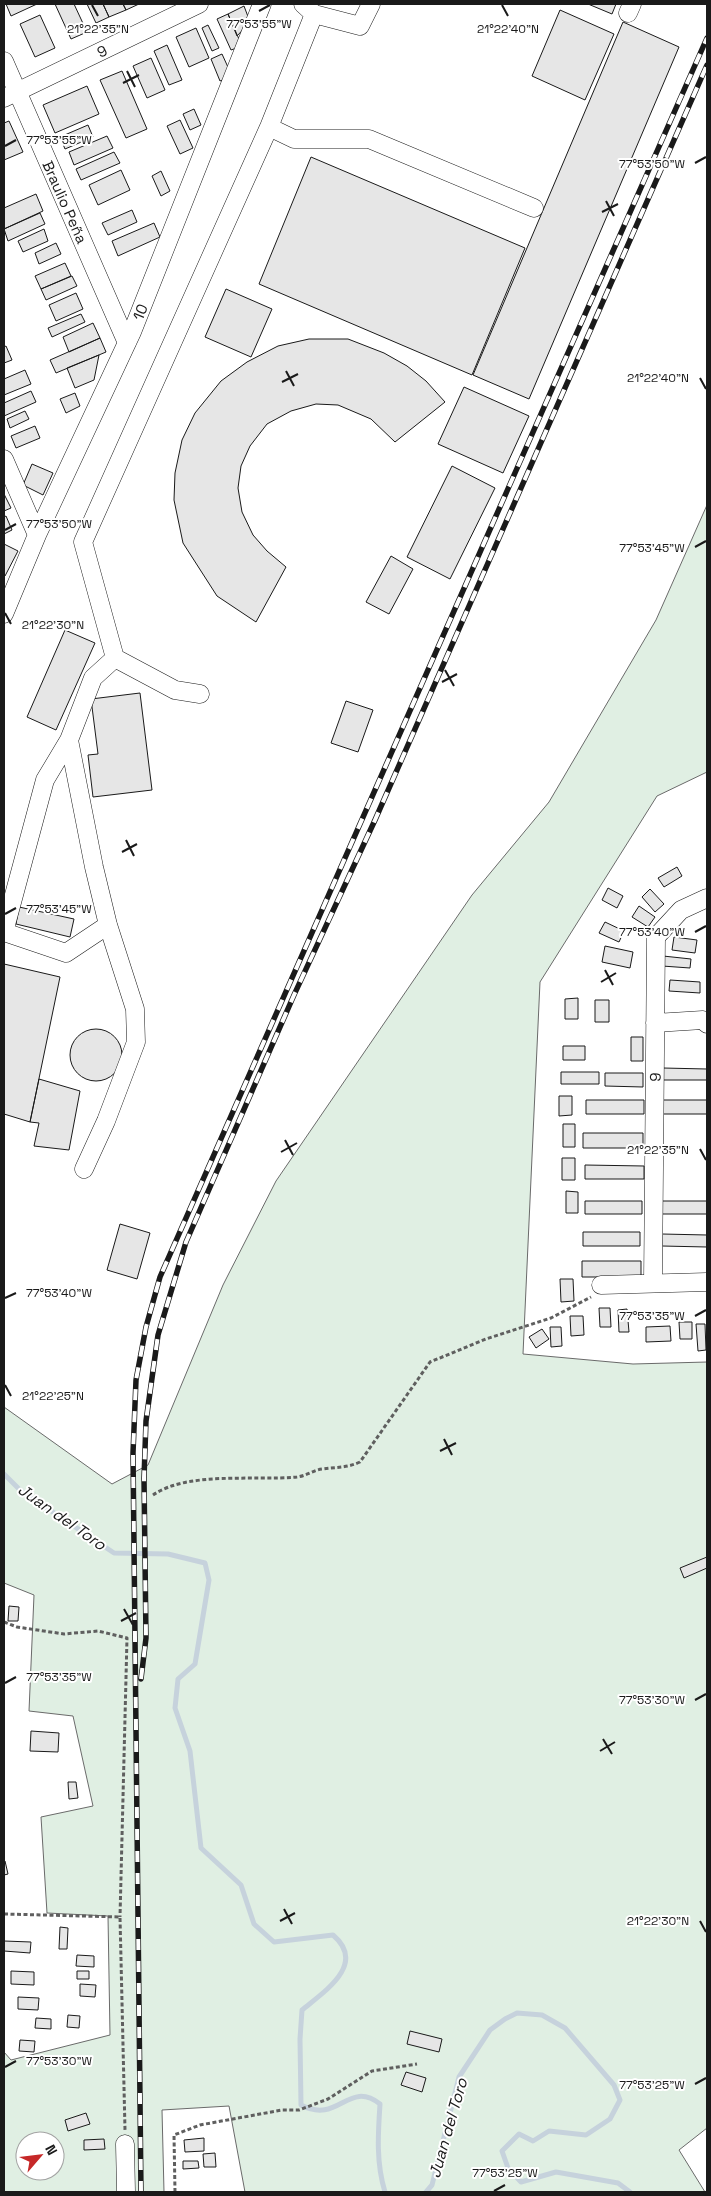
<svg xmlns="http://www.w3.org/2000/svg" width="711" height="2196" viewBox="0 0 711 2196" font-family="'Space Grotesk',sans-serif">
  <rect width="100%" height="100%" fill="#fff"/>
  <!-- green -->
  <path fill="#e0efe3" stroke="#6a6a6a" fill-rule="evenodd" d="M707,505V772L657,796L540,982L523,1354L633,1364L707,1362V2128L679,2150L705,2192H245L229,2106L162,2110L164,2192H4V2052L11,2060L110,2035L108,1916L47,1913L41,1817L93,1806L73,1716L29,1711L34,1595L4,1583V1407L112,1484L148,1465L223,1285L276,1181L472,895L549,802L656,620ZM25,2141H55V2171H25Z"/>
  <g fill="none" stroke-linecap="round" stroke-linejoin="round">
    <!-- stream -->
    <path stroke="#c6d2dc" stroke-width="5" d="M4,1474L20,1490L114,1553L168,1554L205,1563L209,1580L195,1664L178,1679L175,1708L190,1751L201,1848L241,1885L254,1924L274,1942L333,1935C367,1964 325,1991 302,2010L300,2039L301,2105C339,2125 348,2079 380,2104C378,2134 376,2163 385,2192
      M426,2192L432,2185L459,2077L490,2030L505,2019L517,2013L542,2015L565,2028L614,2085L620,2100L610,2119L586,2135L549,2131L533,2141L519,2134L502,2151L508,2168L521,2182L556,2172L618,2183L630,2192"/>
  </g>
  <!-- building -->
  <path fill="#e6e6e6" stroke="#1a1a1a" d="M6,4H37L11,16Z
    M55,4H74L87,32L71,39Z
    M87,4H103L109,17L96,23Z
    M103,4H123L126,10L109,17Z
    M123,4H139L126,10Z
    M588,4H616L612,14Z
    M244,6L250,22L237,36L228,14Z
    M560,10L614,34L585,100L532,76Z
    M228,14L242,46L231,50L217,19Z
    M40,15L55,48L35,57L20,24Z
    M623,22L679,47L529,399L473,375Z
    M208,25L219,48L212,51L202,28Z
    M196,28L209,58L189,67L176,37Z
    M167,45L182,80L169,85L154,51Z
    M222,54L232,76L220,81L211,59Z
    M151,58L165,90L147,98L133,66Z
    M122,71L147,129L126,138L100,80Z
    M87,86L99,114L55,133L43,105Z
    M194,109L201,125L190,130L183,114Z
    M180,120L193,148L180,154L167,126Z
    M9,121L23,152L4,160V123Z
    M88,125L93,137L65,149L60,137Z
    M107,136L113,148L74,165L69,152Z
    M114,152L120,163L81,180L76,169Z
    M311,157L525,248L472,375L259,284Z
    M121,170L130,190L98,205L89,185Z
    M161,171L170,191L161,196L152,176Z
    M36,194L43,211L4,229V208Z
    M132,210L137,222L108,235L102,223Z
    M40,213L45,224L8,241L4,229Z
    M154,223L160,237L118,256L112,241Z
    M44,229L48,241L23,252L18,241Z
    M56,243L61,254L39,264L35,253Z
    M65,263L71,276L41,289L35,276Z
    M72,276L77,286L46,300L41,289Z
    M226,289L272,309L251,357L205,337Z
    M76,293L83,309L56,321L49,305Z
    M81,314L85,322L52,337L48,328Z
    M93,323L100,338L69,352L63,337Z
    M100,338L106,352L56,373L50,360Z
    M309,339H348L384,353L407,366L426,381L445,402L395,442L371,419L338,405L316,404L291,411L267,424L250,446L241,466L238,488L242,512L253,535L267,551L286,567L256,622L217,596L183,543L174,500L175,473L182,440L195,413L221,381L247,362L278,346Z
    M6,346L12,360L4,363V347Z
    M99,355L94,380L75,388L67,368Z
    M25,370L31,384L4,395V379Z
    M464,387L529,416L503,473L438,444Z
    M31,391L36,402L4,416V403Z
    M75,393L80,406L66,413L60,399Z
    M25,411L29,419L10,428L7,419Z
    M35,426L40,438L16,448L11,436Z
    M32,464L53,473L43,495L23,485Z
    M452,466L495,488L450,579L407,557Z
    M4,494L11,508L4,511Z
    M6,516L12,530L4,534V517Z
    M4,544L18,551L5,576L4,575Z
    M391,556L413,569L389,614L366,602Z
    M65,630L95,643L56,730L27,717Z
    M140,693L152,790L93,797L88,755L98,754L91,699Z
    M346,701L373,710L358,752L331,743Z
    M677,867L682,876L664,887L658,878Z
    M608,888L623,896L617,908L602,900Z
    M650,889L664,904L655,912L642,897Z
    M639,906L655,917L648,927L632,917Z
    M19,907L74,919L70,937L16,924Z
    M605,922L624,931L619,942L599,933Z
    M674,937L697,940L695,953L672,950Z
    M605,946L633,952L630,968L602,962Z
    M663,956L691,959L690,968L662,966Z
    M4,964L60,977L30,1122L4,1114Z
    M670,980L700,982V993L669,991Z
    M578,998V1019H565V999Z
    M595,1000H609V1022H595Z
    M70 1055a26 26 0 1 1 52 0a26 26 0 1 1-52 0Z
    M631,1037H643V1061H631Z
    M563,1046H585V1060H563Z
    M663,1068L707,1069V1080H662Z
    M561,1072H599V1084H561Z
    M605,1073H643V1087L605,1086Z
    M39,1079L80,1091L69,1150L34,1146L39,1123L30,1122Z
    M559,1096H572V1115L559,1116Z
    M586,1100H644V1114H586Z
    M661,1100H707V1114H661Z
    M563,1124H575V1147H563Z
    M583,1133H643V1148H583Z
    M562,1158H575V1180H562Z
    M585,1165L644,1166V1179H585Z
    M566,1191L578,1192V1213H566Z
    M585,1201H642V1214H585Z
    M657,1201H707V1214H657Z
    M120,1224L150,1233L137,1279L107,1270Z
    M583,1232H640V1246H583Z
    M662,1234L707,1235V1247L662,1246Z
    M582,1261H641V1277H582Z
    M560,1279H573L574,1301L561,1302Z
    M599,1308H610L611,1327H600Z
    M627,1309L629,1332H619L618,1310Z
    M570,1316H583L584,1335L571,1336Z
    M679,1322H692V1339H680Z
    M696,1324H705L706,1350L698,1351Z
    M670,1326L671,1341L646,1342V1327Z
    M550,1327H561L562,1346L551,1347Z
    M542,1329L549,1339L536,1348L529,1337Z
    M707,1557V1568L684,1578L680,1568Z
    M9,1606L19,1607L18,1621H8Z
    M31,1731L59,1733L58,1752L30,1751Z
    M68,1782H76L78,1798L69,1799Z
    M4,1861H5L8,1874L4,1875Z
    M60,1927L68,1928L67,1949H59Z
    M4,1941L31,1942L30,1953L4,1951Z
    M77,1955L94,1956V1967L76,1966Z
    M11,1971L34,1972V1985L11,1984Z
    M77,1971H89V1979H77Z
    M80,1984L96,1985L95,1997L80,1996Z
    M18,1997L39,1998L38,2010L18,2009Z
    M68,2015L80,2016L79,2028L67,2027Z
    M36,2018L51,2019V2029L35,2028Z
    M410,2031L442,2039L439,2052L407,2044Z
    M20,2040L35,2041L34,2052L19,2051Z
    M406,2072L426,2078L422,2092L401,2085Z
    M86,2113L90,2124L68,2131L65,2120Z
    M204,2138V2151L185,2152L184,2140Z
    M104,2139L105,2149L84,2150V2140Z
    M215,2153L216,2167H204L203,2154Z
    M183,2161H198L199,2168L183,2169Z"/>
  <g fill="none" stroke-linecap="round" stroke-linejoin="round">
    <defs>
      <path id="minor" d="M303,4L314,14L360,26L371,4
        M628,13L632,4
        M314,14L269,127L294,139H369L534,208
        M4,61L127,343
        M4,98L199,4
        M4,459L37,535
        M4,614L37,535L132,332L262,4
        M115,658L175,690L200,694
        M69,740L45,780L4,932L66,953L108,925
        M655,1023L703,1020L707,1024
        M84,1169L106,1121L136,1042L135,1009L108,925L94,867L69,740L93,678L115,658L83,542L269,127
        M653,1283L656,937L681,910L707,898
        M601,1285L707,1282
        M125,2144L126,2192"/>
    </defs>
    <!-- minor casing -->
    <use href="#minor" stroke="#1a1a1a" stroke-width="19"/>
    <!-- path -->
    <path stroke="#5f5f5f" stroke-width="3" stroke-dasharray="4 2.5" stroke-linecap="butt" d="M153,1495C188,1471 254,1481 297,1477C306,1476 314,1470 322,1469C336,1467 347,1468 360,1462L430,1362L486,1339L551,1318L591,1297
      M4,1622L17,1627L64,1634L98,1631L127,1638L120,1917
      M4,1914L120,1917L125,2130
      M175,2192L174,2135L200,2125L282,2110H299L328,2099L372,2071L417,2064"/>
    <!-- minor -->
    <use href="#minor" stroke="#fff" stroke-width="18"/>
    <defs>
      <path id="rail" d="M141,1679L146,1638L144,1478L146,1421L158,1335L186,1242L294,995L375,820L707,65
        M141,2192L133,1453L136,1380L146,1327L160,1277L707,38"/>
    </defs>
    <!-- rail casing -->
    <use href="#rail" stroke="#1a1a1a" stroke-width="5.5"/>
    <!-- rail -->
    <use href="#rail" stroke="#fff" stroke-width="4" stroke-dasharray="11" stroke-linecap="butt"/>
  </g>
  <!-- ticks -->
  <path fill="none" stroke="#1a1a1a" stroke-width="2" d="M92,5L98,16M502,5L508,16M259,11L270,5M127,71L135,87M123,83L139,75M5,146L16,140M695,163L706,157M606,201L614,216M602,212L618,204M286,371L294,386M700,378L706,389M282,382L298,374M5,530L16,524M695,547L706,541M5,613L11,624M445,670L454,686M442,682L457,674M126,840L134,856M122,852L137,844M5,914L16,908M695,932L706,926M605,970L613,985M601,982L616,973M285,1140L293,1155M700,1149L706,1160M281,1152L297,1143M5,1298L16,1293M695,1316L706,1310M5,1385L11,1396M444,1439L452,1455M440,1451L456,1443M124,1609L133,1625M121,1621L136,1613M5,1683L16,1677M695,1700L706,1694M603,1739L612,1754M600,1751L615,1742M284,1909L292,1924M280,1921L295,1913M700,1921L706,1932M5,2067L16,2061M695,2084L706,2078M494,2191L505,2185"/>
  <g text-anchor="middle" dominant-baseline="central" stroke-width="4" stroke-linejoin="round" paint-order="stroke">
    <!-- street labels -->
    <g font-size="15" fill="#1a1a1a" stroke="#fff">
      <text transform="translate(102 51) rotate(-26)">9</text>
      <text transform="translate(65 202) rotate(66)">Braulio Peña</text>
      <text transform="translate(140 312) rotate(-68)">10</text>
      <text transform="translate(655 1077) rotate(-89)">9</text>
    </g>
    <!-- water labels -->
    <g font-size="16" font-style="italic" fill="#1a1a1a" stroke="#fff">
      <text transform="translate(62 1517) rotate(35)">Juan del Toro</text>
      <text transform="translate(448 2128) rotate(-74)">Juan del Toro</text>
    </g>
  </g>
  <g font-size="12" text-anchor="middle" fill="#1a1a1a" stroke="#fff" stroke-width="4" stroke-linejoin="round" paint-order="stroke">
    <text x="259" y="28">77°53'55"W</text>
    <text x="98" y="33">21°22'35"N</text>
    <text x="508" y="33">21°22'40"N</text>
    <text x="59" y="144">77°53'55"W</text>
    <text x="652" y="168">77°53'50"W</text>
    <text x="658" y="382">21°22'40"N</text>
    <text x="59" y="528">77°53'50"W</text>
    <text x="652" y="552">77°53'45"W</text>
    <text x="53" y="629">21°22'30"N</text>
    <text x="59" y="913">77°53'45"W</text>
    <text x="652" y="936">77°53'40"W</text>
    <text x="658" y="1154">21°22'35"N</text>
    <text x="59" y="1297">77°53'40"W</text>
    <text x="652" y="1320">77°53'35"W</text>
    <text x="53" y="1400">21°22'25"N</text>
    <text x="59" y="1681">77°53'35"W</text>
    <text x="652" y="1704">77°53'30"W</text>
    <text x="658" y="1925">21°22'30"N</text>
    <text x="59" y="2065">77°53'30"W</text>
    <text x="652" y="2089">77°53'25"W</text>
    <text x="505" y="2177">77°53'25"W</text>
  </g>
  <!-- border -->
  <rect width="711" height="2196" fill="none" stroke="#1a1a1a" stroke-width="10"/>
  <!-- north arrow -->
  <g transform="translate(40 2156) rotate(62)"><circle r="24" fill="#ffffff" stroke="#a3a3a3"/>
  <path d="M0-4L9 19L0 12L-9 19Z" fill="#c62828"/>
  <text y="-8" font-size="14" font-weight="bold" text-anchor="middle" fill="#1a1a1a">N</text>
  </g>
</svg>
